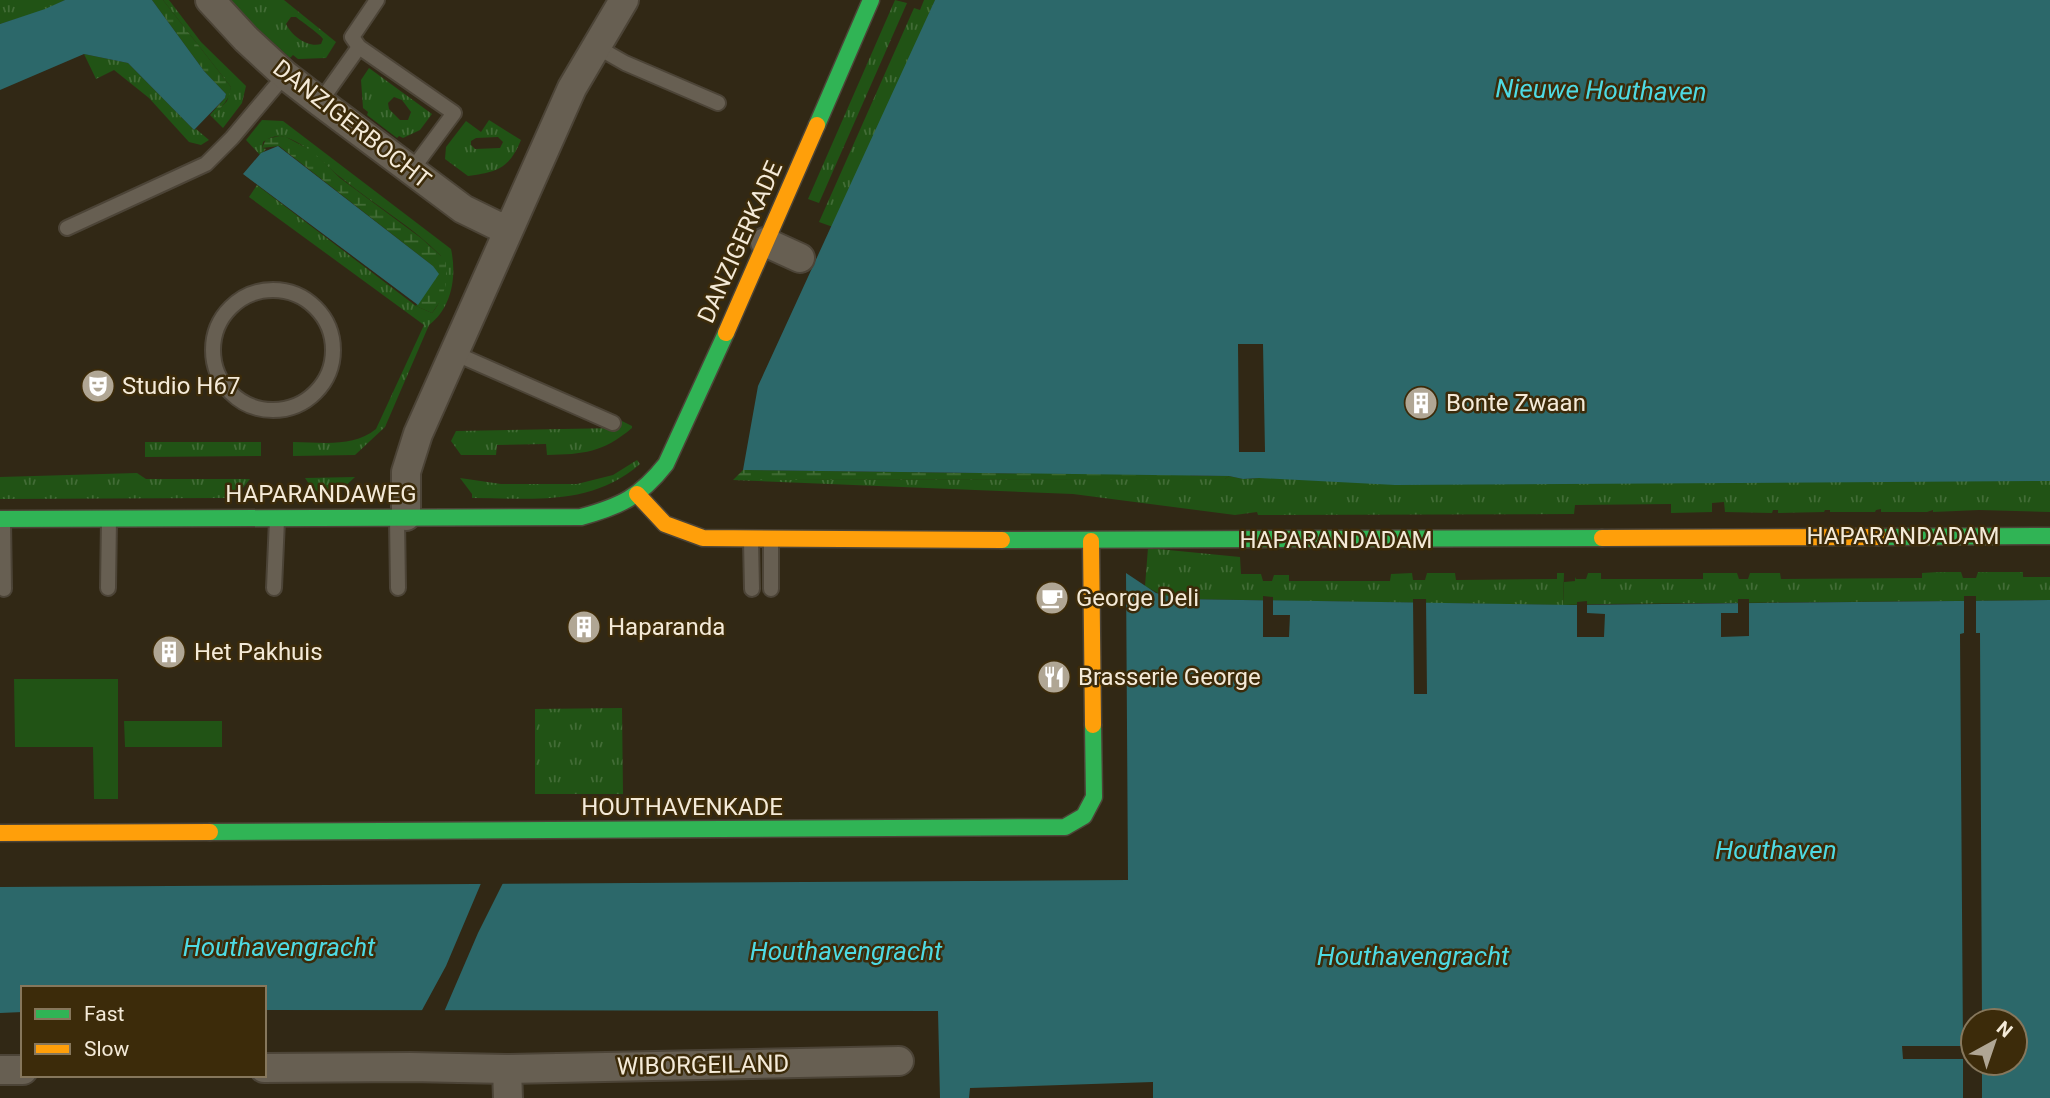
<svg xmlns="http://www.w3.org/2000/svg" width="2050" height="1098" viewBox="0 0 2050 1098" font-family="Roboto,sans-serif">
  <defs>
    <pattern id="grass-tufts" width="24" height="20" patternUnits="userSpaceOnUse" patternTransform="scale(1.75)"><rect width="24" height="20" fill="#215315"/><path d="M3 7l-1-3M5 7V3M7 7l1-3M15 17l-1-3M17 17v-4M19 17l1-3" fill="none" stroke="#426c36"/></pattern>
    <pattern id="wetland-marsh" width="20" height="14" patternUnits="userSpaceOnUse" patternTransform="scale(1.75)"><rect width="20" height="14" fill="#215315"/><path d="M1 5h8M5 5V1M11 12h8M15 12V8" fill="none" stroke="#426c36"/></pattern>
  </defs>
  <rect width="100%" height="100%" fill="#312815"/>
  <!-- grass -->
  <path fill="url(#grass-tufts)" fill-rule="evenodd" d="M0,0H65L45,10L0,24Z
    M163,0H169L201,42L246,86L242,103L223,128L212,117L227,101L231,87Z
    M230,0H284L336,42L326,58L298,59L293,55L290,58L255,26ZM291,17H296C302,22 320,34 323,39L321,44C308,48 292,36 286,24Z
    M895,0L907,3L819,203L808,199Z
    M924,0H935L869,152L833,227L819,222L914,8L920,10Z
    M84,54L128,63L194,130L196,129L209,140L201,145L189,142L149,98L114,70L96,79Z
    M369,68L432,114L420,130L403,138L399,136L397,138L367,115L368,112L363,108L361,80ZM394,97L402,100L411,112L408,120H400L389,109L388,103Z
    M262,120L283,121L451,249C457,276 452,308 429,325L385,427L355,455L293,456V442C321,442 353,448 376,429L424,325L249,197L257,185L416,306L432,313C447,296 443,278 441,256C413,227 376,206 344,180C325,166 311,147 288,138C280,135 270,136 263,142L262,148L266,149L260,155L246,140Z
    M489,120L521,140C509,169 497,172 468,176L445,159L446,147L466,121L481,132ZM498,137L503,142L500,148L475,149L471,145V141L476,138Z
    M622,421L632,426V428C602,453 584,454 547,455L546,444L497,445L496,455H461L451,441L456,431L618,428Z
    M1123,422L1195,479H1225L1229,476L1243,479L1259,478L2050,481V512L1979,510L1933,512V510L1927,512H1881V509L1876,510L1875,512H1830V510H1825L1824,512L1778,513V510H1773L1772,513L1725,512L1724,502L1712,503V512L1671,513V504L1575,505L1574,514L1258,515L1257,512L1235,515L1073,494L733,480L1126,479L1006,473Z
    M145,442H261V456L145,457Z
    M637,460L640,464C590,507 533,498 472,498V494L460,478L501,484H577L613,475Z
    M137,473L146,479H250L242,489L225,498L0,499V477Z
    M355,477L338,493V497C323,497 313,491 305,478Z
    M1148,548L1240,557L1241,574H1261L1263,581H1272L1274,575H1289V581H1390L1391,574L1412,573L1413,580H1425L1427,573H1455L1456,580L1557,579V573H1564L1563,605L1180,599L1163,596L1145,586Z
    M1938,572H1961L1963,578H1976L1978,572H2023V577H2050V600L1601,604V579H1703V573H1737L1739,579H1748L1750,573H1780L1781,579L1922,578V573Z
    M622,708L623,794H535V709Z"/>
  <!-- wetland -->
  <path fill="url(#wetland-marsh)" d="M152,0H163L231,87C230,100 221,107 212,117L210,115L225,98L226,94L204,71Z
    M280,136L286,137L312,151L340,178L421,238L441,256L446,263V284L441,300L432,313L416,306L435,270L433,266L279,146L262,148L266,139Z
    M743,470L1229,476L1225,479L733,480Z"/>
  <!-- green -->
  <path fill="#215315" d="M1588,573H1601V604L1563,605L1564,582L1575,581V577L1576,579H1586Z
    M14,679H118V799H94L93,747H15Z
    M124,721H222V747H125Z"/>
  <!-- water -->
  <path fill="#2c686a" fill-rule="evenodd" d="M65,0H152L204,71L226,94L225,98L194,130L128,63L84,54L0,90V24L45,9Z
    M935,0H2050V481L1395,485L1259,478L1243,479L1229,476L743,470L758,386Z
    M278,146L433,266L439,274L418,305L243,174L261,153Z
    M1126,573L1156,593L1181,599L1572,605L2050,600V1098H1153V1082L970,1088L969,1098H940L938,1011L264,1010V988H23V1012L0,1013V887L1128,880ZM1973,1021H2015V1063H1973Z"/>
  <!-- pier -->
  <path fill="#312815" d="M1238,344H1263L1265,452H1239Z
    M1263,596L1273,597V615H1290L1289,637H1263Z
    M1964,596H1976V633H1980L1982,1021H1973V1063H1982V1098H1963V1059H1903L1902,1046H1963L1960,634L1964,633Z
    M1413,599H1426L1427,694H1414Z
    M1738,599H1749V636L1721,637V613H1738Z
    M1587,601V613L1605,614L1604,637H1577V602Z
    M482,881H504L478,933L444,1012H421L446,966Z"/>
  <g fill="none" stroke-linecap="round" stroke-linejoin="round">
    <defs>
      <path id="lane" d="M359,47L454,113L411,171
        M597,47L625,63L718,103
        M320,102L359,47L352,37L377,0
        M67,228L206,164L232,138L285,75
        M213 350a60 60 0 1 1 120 0a60 60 0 1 1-120 0Z
        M454,353L613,423
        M397,519L398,588
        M3,521L4,589
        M751,541L752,589
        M771,541V589
        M108,588L109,519
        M274,588L277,520"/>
      <path id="street" d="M210,0L246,39L285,75L320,102L463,209L508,231
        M765,242L800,258
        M406,516V472L418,434L572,88L624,0
        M264,1068L410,1067L507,1069L899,1061
        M507,1069L508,1098
        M0,1070H23"/>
      <path id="fast" d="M817,125L871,0
        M0,519L581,517C621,506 640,497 666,464L726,333
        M1879,537L2050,536
        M1002,540L1602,538
        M210,832L1065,827L1084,816L1094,797L1093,725"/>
      <path id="slow" d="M726,333L817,125
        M637,494L665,524L703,538L1002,540
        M1602,538L1879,537
        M1091,541L1093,725
        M0,833L210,832"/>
    </defs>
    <!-- lane casing -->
    <use href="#lane" stroke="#4c4437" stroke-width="18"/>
    <!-- street casing -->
    <use href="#street" stroke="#4c4437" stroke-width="32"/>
    <!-- fast casing -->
    <use href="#fast" stroke="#4c4437" stroke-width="19"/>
    <!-- slow casing -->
    <use href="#slow" stroke="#4c4437" stroke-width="19"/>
    <!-- lane -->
    <use href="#lane" stroke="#675f52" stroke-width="14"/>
    <!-- street -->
    <use href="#street" stroke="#675f52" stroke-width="28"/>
    <!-- fast -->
    <use href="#fast" stroke="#30b455" stroke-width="16"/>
    <!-- slow -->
    <use href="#slow" stroke="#ff9f0a" stroke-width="16"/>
  </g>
  <!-- icons -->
  <defs>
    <symbol id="theatre-disc" viewBox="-11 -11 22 22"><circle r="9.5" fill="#b0a694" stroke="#3c2b0a"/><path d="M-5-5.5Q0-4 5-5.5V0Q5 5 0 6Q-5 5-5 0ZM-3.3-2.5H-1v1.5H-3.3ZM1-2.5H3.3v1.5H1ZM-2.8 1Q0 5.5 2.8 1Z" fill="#fff"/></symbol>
    <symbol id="building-disc" viewBox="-11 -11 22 22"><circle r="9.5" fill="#b0a694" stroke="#3c2b0a"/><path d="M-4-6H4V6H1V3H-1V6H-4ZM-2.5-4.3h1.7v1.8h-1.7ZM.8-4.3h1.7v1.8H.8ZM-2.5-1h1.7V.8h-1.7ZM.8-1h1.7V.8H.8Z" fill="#fff"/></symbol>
    <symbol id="cafe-disc" viewBox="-11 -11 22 22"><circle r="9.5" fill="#b0a694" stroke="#3c2b0a"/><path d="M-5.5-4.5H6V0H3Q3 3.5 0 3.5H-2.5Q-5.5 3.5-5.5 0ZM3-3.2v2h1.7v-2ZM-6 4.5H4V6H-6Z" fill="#fff"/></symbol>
    <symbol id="restaurant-disc" viewBox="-11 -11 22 22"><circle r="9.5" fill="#b0a694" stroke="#3c2b0a"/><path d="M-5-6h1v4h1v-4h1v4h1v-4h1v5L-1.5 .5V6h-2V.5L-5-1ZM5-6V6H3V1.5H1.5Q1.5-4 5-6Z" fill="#fff"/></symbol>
  </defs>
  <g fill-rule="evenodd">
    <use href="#theatre-disc" x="79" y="367" width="38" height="38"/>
    <use href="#building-disc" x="1402" y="384" width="38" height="38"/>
    <use href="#cafe-disc" x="1033" y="579" width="38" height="38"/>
    <use href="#building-disc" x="565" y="608" width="38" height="38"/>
    <use href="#building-disc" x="150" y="633" width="38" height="38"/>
    <use href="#restaurant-disc" x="1035" y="658" width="38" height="38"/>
  </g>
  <g text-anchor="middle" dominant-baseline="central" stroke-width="5" stroke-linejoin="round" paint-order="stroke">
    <!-- street labels -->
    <g font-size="24" fill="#f4ead8" stroke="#3c2b0a">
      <text transform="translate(352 124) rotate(38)">DANZIGERBOCHT</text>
      <text transform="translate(740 242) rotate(-66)">DANZIGERKADE</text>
      <text x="321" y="494">HAPARANDAWEG</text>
      <text x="1903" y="536">HAPARANDADAM</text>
      <text x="1336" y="540">HAPARANDADAM</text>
      <text x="682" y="807">HOUTHAVENKADE</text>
      <text transform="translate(703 1065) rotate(-1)">WIBORGEILAND</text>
    </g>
    <!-- poi labels -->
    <g font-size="24" fill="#f4ead8" stroke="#3c2b0a" text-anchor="start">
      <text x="122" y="386">Studio H67</text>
      <text x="1446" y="403">Bonte Zwaan</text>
      <text x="1076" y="598">George Deli</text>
      <text x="608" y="627">Haparanda</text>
      <text x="194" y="652">Het Pakhuis</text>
      <text x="1078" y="677">Brasserie George</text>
    </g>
    <!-- water labels -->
    <g font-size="26" font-style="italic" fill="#4edae3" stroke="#3c2b0a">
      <text transform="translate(1601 90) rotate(1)">Nieuwe Houthaven</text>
      <text x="1776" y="850">Houthaven</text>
      <text x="279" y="947">Houthavengracht</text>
      <text x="846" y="951">Houthavengracht</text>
      <text x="1413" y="956">Houthavengracht</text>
    </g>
  </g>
  <!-- legend -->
  <rect x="21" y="986" width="245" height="91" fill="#3c2b0a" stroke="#86775c" stroke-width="2"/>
  <rect x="35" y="1009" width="35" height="10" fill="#30b455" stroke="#86775c" stroke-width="2"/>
  <text x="84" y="1021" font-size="21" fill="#f4ead8">Fast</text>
  <rect x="35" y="1044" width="35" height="10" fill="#ff9f0a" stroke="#86775c" stroke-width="2"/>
  <text x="84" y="1056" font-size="21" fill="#f4ead8">Slow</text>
  <!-- north arrow -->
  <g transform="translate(1994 1042) rotate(40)"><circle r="33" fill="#3c2b0a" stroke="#86775c" stroke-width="2"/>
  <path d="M0-5L12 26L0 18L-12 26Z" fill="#b0a694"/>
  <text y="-10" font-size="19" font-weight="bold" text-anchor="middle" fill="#f4ead8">N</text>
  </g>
</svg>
